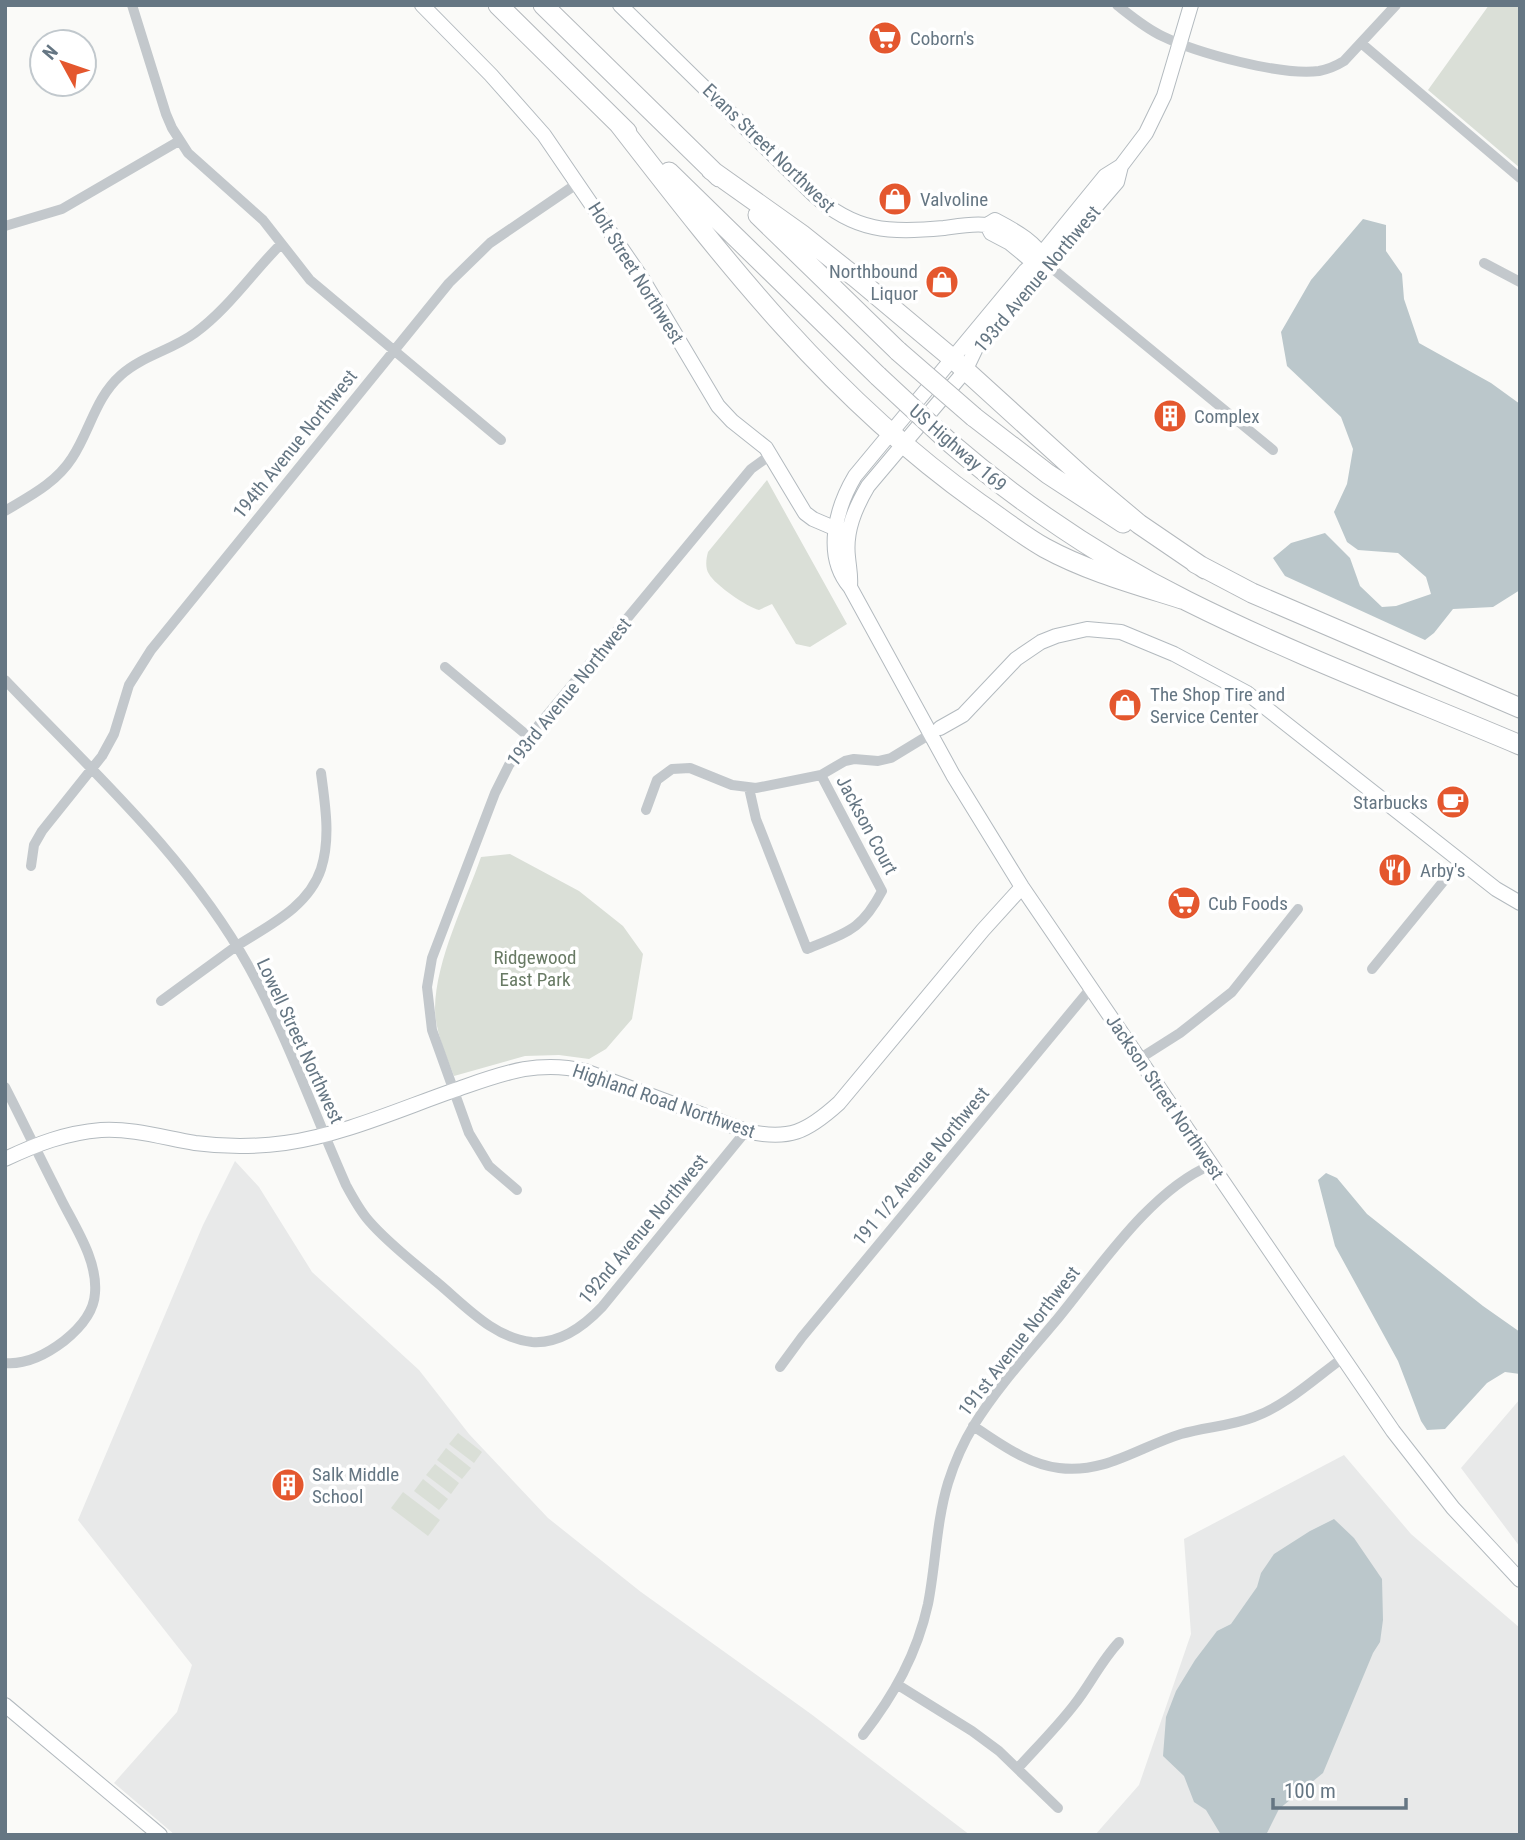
<svg xmlns="http://www.w3.org/2000/svg" width="1525" height="1840" viewBox="0 0 1525 1840" font-family="'Roboto Condensed',sans-serif">
  <rect width="100%" height="100%" fill="#fafaf8"/>
  <!-- built -->
  <path fill="#e8e9e9" d="M235,1161L259,1187L312,1272L419,1370L469,1434L548,1518L641,1592L811,1714L970,1835H175L114,1783L177,1712L192,1665L78,1520L203,1225Z
    M1520,1399V1547L1461,1468Z
    M1344,1455L1411,1534L1520,1628V1835H1095L1139,1785L1191,1634L1184,1539Z"/>
  <!-- green -->
  <path fill="#dadfd7" d="M1489,5H1520V168L1428,90Z
    M767,480L847,624L810,647L796,644L772,604L759,610C747,607 715,585 709,574C705,568 706,559 708,552Z
    M510,854L579,891L623,926L643,954L632,1019L606,1049L589,1059L559,1055L525,1056L454,1076C446,1055 435,1031 435,1008C436,959 465,903 481,857Z
    M458,1433L482,1452L474,1463L449,1444Z
    M446,1448L471,1468L462,1479L437,1460Z
    M435,1464L459,1483L451,1494L426,1475Z
    M423,1479L448,1499L439,1510L414,1491Z
    M403,1492L440,1520L428,1536L391,1508Z"/>
  <!-- water -->
  <path fill="#bbc7cb" d="M1363,219L1386,225V251L1402,274L1404,299L1419,343L1491,383L1520,404V590L1493,607L1453,609L1434,633L1425,640L1285,576L1273,558L1291,543L1325,533L1350,558L1360,586L1382,607L1396,606L1431,594L1426,577L1398,553L1358,550L1347,542L1334,512L1347,484L1353,449L1341,417L1287,366L1281,332L1311,280Z
    M1326,1173L1337,1178L1367,1214L1483,1306L1520,1332V1374L1505,1372L1487,1383L1445,1429L1427,1430L1421,1421L1398,1361L1335,1246L1318,1180Z
    M1334,1519L1354,1538L1382,1579L1383,1620L1380,1642L1373,1653L1323,1773L1279,1809L1266,1835H1221L1206,1810L1194,1802L1184,1776L1163,1756L1166,1717L1176,1691L1195,1660L1217,1631L1231,1624L1257,1587L1261,1573L1274,1554L1310,1531Z"/>
  <g fill="none" stroke-linecap="round" stroke-linejoin="round">
    <defs>
      <path id="secondary" d="M422,5L491,75L544,135L643,280L718,406L732,421L766,448L805,513L813,519L848,534
        M620,5L813,194C855,232 889,233 944,228C958,226 973,223 987,225L995,220C1016,231 1038,243 1048,265
        M1191,5L1164,96L1146,133L1121,166L1105,176L1034,263L1025,271L855,476C836,508 823,555 850,587L953,775L1022,887L1393,1431L1453,1508L1520,1580
        M987,225L991,233L1010,243L1034,263L1041,264
        M850,586C851,576 849,568 848,557C845,531 855,508 868,486L965,371L976,348L1001,317L1117,182L1121,166
        M940,728L963,715L1016,659L1041,642L1056,636L1087,629L1121,632L1174,654L1247,693L1496,889L1520,903
        M5,1159C37,1144 65,1133 101,1130C132,1128 165,1138 195,1143C225,1147 255,1147 285,1143C342,1135 398,1110 452,1091C499,1075 535,1059 585,1071L746,1131C789,1141 807,1132 839,1103L983,930L1022,887
        M5,1705L160,1835"/>
      <path id="highway" d="M498,5L627,132
        M543,5L719,177
        M618,123C728,265 831,398 979,503C1001,518 1022,535 1045,548C1089,572 1138,585 1185,600
        M711,170L801,234L855,277L953,359L1084,478L1139,524L1205,569
        M669,172L878,376
        M758,215L898,351
        M974,417L1048,474L1123,523
        M948,441C1021,504 1101,558 1187,601C1295,655 1409,698 1520,745
        M1195,563L1252,593L1520,708"/>
    </defs>
    <!-- secondary casing -->
    <use href="#secondary" stroke="#b3babf" stroke-width="16"/>
    <!-- highway casing -->
    <use href="#highway" stroke="#b4b9bd" stroke-width="21"/>
    <!-- street -->
    <path stroke="#c3c8cc" stroke-width="10" d="M132,5L166,114L172,128L188,153L263,220L310,280L501,440
      M1117,5C1131,16 1145,28 1162,36C1197,53 1281,76 1319,71C1329,69 1336,66 1344,61L1396,5
      M1361,43L1520,178
      M5,226L62,209L179,141
      M1484,263L1520,282
      M1048,265L1273,450
      M5,511C30,496 56,483 72,458C90,431 95,398 121,375C142,356 172,350 195,333C228,309 252,273 281,244
      M445,667L529,737
      M5,680C91,770 188,857 249,967C287,1036 314,1113 346,1185C353,1198 360,1211 369,1221C388,1243 412,1261 433,1279C463,1303 492,1338 532,1342C560,1344 583,1327 602,1307L746,1131
      M749,788L756,819L807,949C847,932 861,931 882,891L821,775
      M646,810L657,780L672,769L690,768L732,785L756,788L821,775L845,761L854,759L878,761L891,758L937,730
      M31,866L34,845L42,831L102,756L114,734L129,685L151,650L449,283L490,243L578,183
      M1372,969L1460,861
      M161,1001C186,983 210,965 235,947C267,926 308,908 321,869C331,838 325,804 321,773
      M1139,1059L1180,1033L1232,992L1298,909
      M5,1087C23,1122 40,1158 58,1193C72,1223 98,1258 95,1293C94,1313 79,1329 64,1341C47,1354 27,1365 5,1363
      M517,1190L489,1166L469,1133L432,1030L427,987L432,958L495,793L509,765L538,726L751,469L772,454
      M780,1367L802,1337L1091,988
      M973,1426C1000,1443 1026,1464 1059,1468C1105,1474 1139,1447 1181,1434C1205,1427 1231,1426 1254,1417C1287,1405 1315,1378 1343,1358
      M898,1685L972,1731L999,1751L1058,1808
      M863,1735C894,1695 917,1654 928,1604C936,1563 936,1523 948,1483C954,1464 963,1443 974,1425C998,1386 1030,1352 1059,1317C1100,1267 1151,1190 1211,1165
      M1018,1768C1037,1747 1057,1727 1074,1705C1090,1685 1101,1661 1119,1642"/>
    <!-- secondary -->
    <use href="#secondary" stroke="#fff" stroke-width="14"/>
    <!-- highway -->
    <use href="#highway" stroke="#fff" stroke-width="19"/>
    <defs>
      <path id="highway-bridge" d="M898,351L974,417
        M878,376L948,441"/>
    </defs>
    <!-- highway-bridge casing -->
    <use href="#highway-bridge" stroke="#b4b9bd" stroke-width="21" stroke-linecap="butt"/>
    <!-- highway-bridge -->
    <use href="#highway-bridge" stroke="#fff" stroke-width="19"/>
  </g>
  <!-- icons -->
  <defs>
    <symbol id="supermarket-disc" viewBox="-11 -11 22 22"><circle r="9.5" fill="#e4572e" stroke="#fff"/><path d="M-6-5.5h2.5l.6 2H6L4.5 2H-2.5L-4.4-4H-6ZM-1.5 3.2a1.3 1.3 0 1 0 .1 0ZM3 3.2a1.3 1.3 0 1 0 .1 0Z" fill="#fff"/></symbol>
    <symbol id="shop-disc" viewBox="-11 -11 22 22"><circle r="9.5" fill="#e4572e" stroke="#fff"/><path d="M-5-2.5h2.3a2.7 3.5 0 0 1 5.4 0H5L5.5 6h-11ZM-1.5-2.5h3a1.5 2.3 0 0 0-3 0Z" fill="#fff"/></symbol>
    <symbol id="building-disc" viewBox="-11 -11 22 22"><circle r="9.5" fill="#e4572e" stroke="#fff"/><path d="M-4-6H4V6H1V3H-1V6H-4ZM-2.5-4.3h1.7v1.8h-1.7ZM.8-4.3h1.7v1.8H.8ZM-2.5-1h1.7V.8h-1.7ZM.8-1h1.7V.8H.8Z" fill="#fff"/></symbol>
    <symbol id="cafe-disc" viewBox="-11 -11 22 22"><circle r="9.5" fill="#e4572e" stroke="#fff"/><path d="M-5.5-4.5H6V0H3Q3 3.5 0 3.5H-2.5Q-5.5 3.5-5.5 0ZM3-3.2v2h1.7v-2ZM-6 4.5H4V6H-6Z" fill="#fff"/></symbol>
    <symbol id="restaurant-disc" viewBox="-11 -11 22 22"><circle r="9.5" fill="#e4572e" stroke="#fff"/><path d="M-5-6h1v4h1v-4h1v4h1v-4h1v5L-1.5 .5V6h-2V.5L-5-1ZM5-6V6H3V1.5H1.5Q1.5-4 5-6Z" fill="#fff"/></symbol>
  </defs>
  <g fill-rule="evenodd">
    <use href="#supermarket-disc" x="866" y="19" width="38" height="38"/>
    <use href="#shop-disc" x="876" y="180" width="38" height="38"/>
    <use href="#shop-disc" x="923" y="263" width="38" height="38"/>
    <use href="#building-disc" x="1151" y="397" width="38" height="38"/>
    <use href="#shop-disc" x="1106" y="686" width="38" height="38"/>
    <use href="#cafe-disc" x="1434" y="783" width="38" height="38"/>
    <use href="#restaurant-disc" x="1376" y="851" width="38" height="38"/>
    <use href="#supermarket-disc" x="1165" y="884" width="38" height="38"/>
    <use href="#building-disc" x="269" y="1466" width="38" height="38"/>
  </g>
  <g text-anchor="middle" dominant-baseline="central" stroke-width="7" stroke-linejoin="round" paint-order="stroke">
    <!-- poi labels -->
    <g font-size="19" fill="#657683" stroke="#fff" text-anchor="start">
      <text x="910" y="38">Coborn's</text>
      <text x="920" y="199">Valvoline</text>
      <text x="918" y="271" text-anchor="end">Northbound<tspan x="918" dy="22">Liquor</tspan></text>
      <text x="1194" y="416">Complex</text>
      <text x="1150" y="694">The Shop Tire and<tspan x="1150" dy="22">Service Center</tspan></text>
      <text x="1428" y="802" text-anchor="end">Starbucks</text>
      <text x="1420" y="870">Arby's</text>
      <text x="1208" y="903">Cub Foods</text>
      <text x="312" y="1474">Salk Middle<tspan x="312" dy="22">School</tspan></text>
    </g>
    <!-- street labels -->
    <g font-size="19" fill="#657683" stroke="#fff">
      <text transform="translate(769 148) rotate(44)">Evans Street Northwest</text>
      <text transform="translate(636 273) rotate(58)">Holt Street Northwest</text>
      <text transform="translate(1037 279) rotate(-50)">193rd Avenue Northwest</text>
      <text transform="translate(295 444) rotate(-51)">194th Avenue Northwest</text>
      <text transform="translate(958 448) rotate(41)">US Highway 169</text>
      <text transform="translate(569 692) rotate(-51)">193rd Avenue Northwest</text>
      <text transform="translate(867 825) rotate(62)">Jackson Court</text>
      <text transform="translate(300 1041) rotate(65)">Lowell Street Northwest</text>
      <text transform="translate(1165 1097) rotate(56)">Jackson Street Northwest</text>
      <text transform="translate(664 1101) rotate(19)">Highland Road Northwest</text>
      <text transform="translate(921 1166) rotate(-50)">191 1/2 Avenue Northwest</text>
      <text transform="translate(643 1229) rotate(-50)">192nd Avenue Northwest</text>
      <text transform="translate(1019 1341) rotate(-52)">191st Avenue Northwest</text>
    </g>
    <!-- park labels -->
    <g font-size="19" fill="#687a64" stroke="#fff">
      <text x="535" y="957">Ridgewood<tspan x="535" dy="22">East Park</tspan></text>
    </g>
  </g>
  <!-- border -->
  <rect width="1525" height="1840" fill="none" stroke="#657683" stroke-width="14"/>
  <!-- north arrow -->
  <g transform="translate(63 63) rotate(310)"><circle r="33" fill="#ffffff" stroke="#c1c8cd" stroke-width="2"/>
  <path d="M0-5L12 26L0 18L-12 26Z" fill="#e4572e"/>
  <text y="-10" font-size="19" font-weight="bold" text-anchor="middle" fill="#657683">N</text>
  </g>
  <!-- scale -->
  <path d="M1273 1798v10h133v-10" fill="none" stroke="#657683" stroke-width="3.5"/>
  <text x="1284" y="1798" font-size="21" fill="#657683" stroke="#ffffff" stroke-width="5" paint-order="stroke">100 m</text>
</svg>
